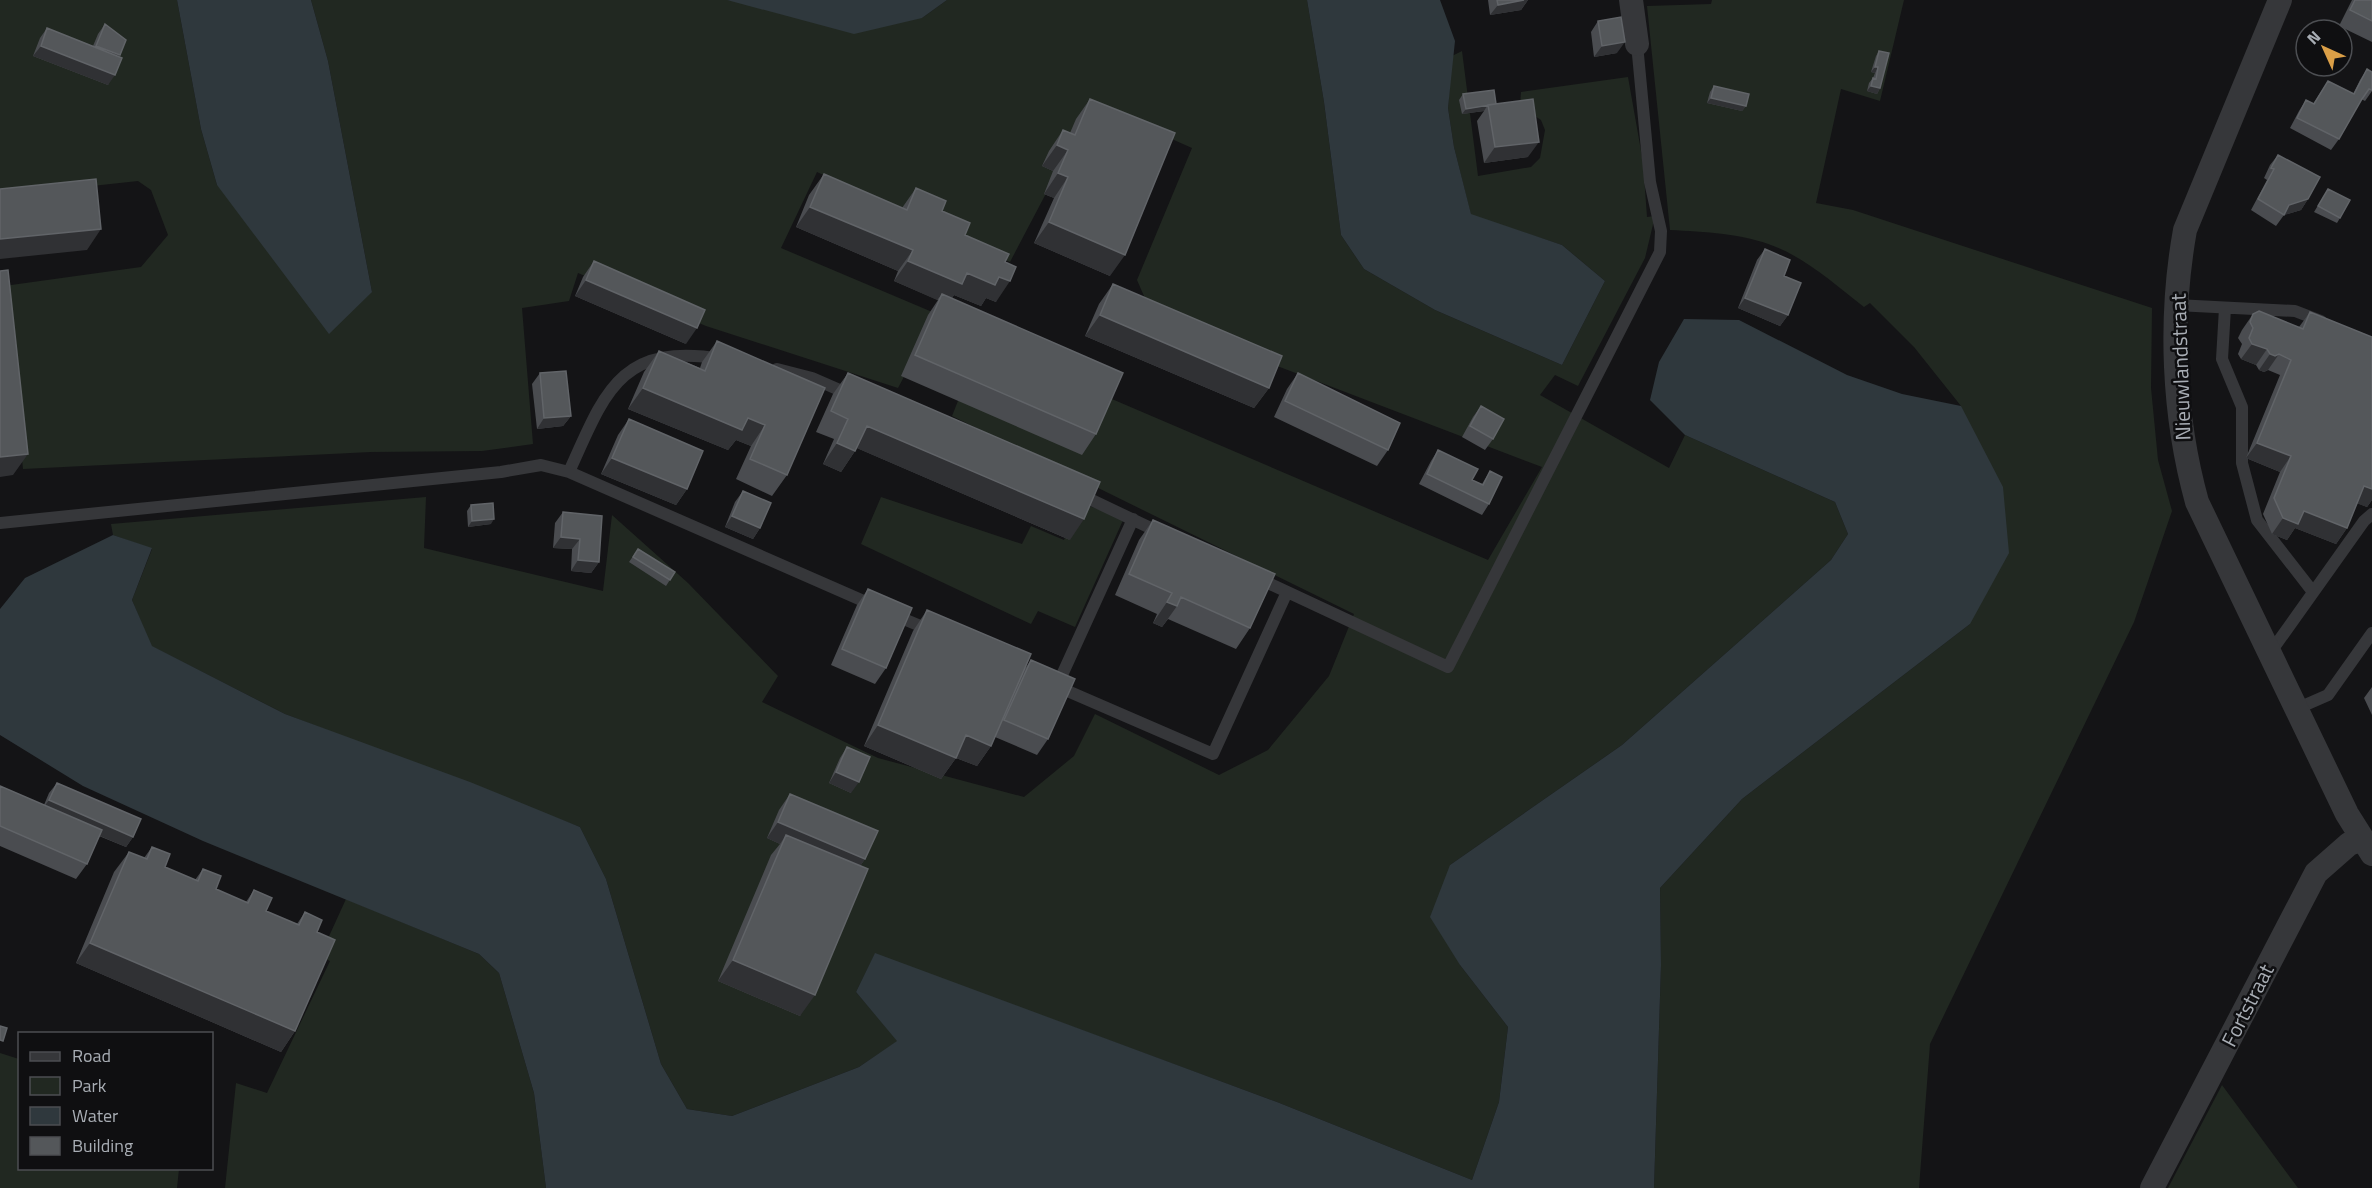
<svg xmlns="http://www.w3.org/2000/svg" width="2372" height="1188" viewBox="0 0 2372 1188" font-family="'Titillium Web',sans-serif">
  <rect width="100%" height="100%" fill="#141416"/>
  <!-- green -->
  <path fill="#212821" d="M0,0H177L201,129L217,185L372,292L328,61L311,0H727L922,18L947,0H1307L1324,102L1341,235L1364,269L1435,310L1562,365L1605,281L1562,245L1471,215L1454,147L1448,108L1452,56L1462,51L1478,176L1531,167L1540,158L1545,130L1541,120L1520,106L1521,92L1628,77L1643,162L1647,217L1655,216L1645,258L1578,386L1555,375L1540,395L1669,468L1685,435L1835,502L1848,534L1831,560L1622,745L1450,865L1460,965L1508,1027L1499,1102L1472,1180L1277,1102L875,954L856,992L898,1041L859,1067L732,1116L687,1109L661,1064L606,879L580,827L285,714L151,646L132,600L152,549L113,535L111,524L426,497L424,548L603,591L612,515L688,583L778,676L762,702L878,758L1024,797L1074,756L1095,714L1219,775L1268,750L1329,676L1354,614L952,416L981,343L1488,560L1542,467L1154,319L1137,280L1192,148L1093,104L1010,262L817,172L781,248L937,314L898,388L706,326L578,273L569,301L522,308L533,444L482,451L371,452L23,469L4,286L141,267L168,235L151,190L138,181L0,196Z
    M1712,0H1904L1880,101L1841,89L1816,203L1853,210L2152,308L2151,388L2158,460L2172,511L2134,622L1930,1044L1919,1188H1654L1661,965L1660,888L1742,799L1970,624L1961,406L1914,347L1870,303L1864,307C1837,286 1808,260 1776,247C1743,233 1704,232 1670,230L1647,6L1711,4Z
    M881,497L1022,544L1031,526L1064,540L1080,503L1124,518L1075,627L1038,611L1031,624L861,544Z
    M346,899L479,954L499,973L534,1093L546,1188H225L236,1083L267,1093L330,961L320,956Z
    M0,1053L19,1059L20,1168L179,1169L177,1188H0Z
    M2222,1085L2298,1188H2168Z"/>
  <!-- water -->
  <path fill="#2f383d" d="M177,0H311L328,61L372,292L329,334L217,185L201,129Z
    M727,0H947L922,18L854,34Z
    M1307,0H1440L1455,41L1448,108L1454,147L1471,214L1562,245L1605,281L1562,365L1435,310L1364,269L1341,235L1324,102Z
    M1684,319L1739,320L1847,375L1902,394L1961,406L2003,487L2009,553L1970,624L1742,799L1660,888L1661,965L1654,1188H546L534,1093L499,973L479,954L203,841L83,786L0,735V609L25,578L113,535L152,548L132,600L152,646L285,714L470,782L580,827L606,879L661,1064L687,1109L732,1116L859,1067L897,1041L856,992L875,953L1277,1102L1472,1180L1499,1102L1508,1027L1460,965L1430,917L1450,865L1622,745L1831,560L1848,534L1835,502L1685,435L1650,400L1659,362Z"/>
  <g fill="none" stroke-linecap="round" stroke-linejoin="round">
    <!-- service -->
    <path stroke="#36373a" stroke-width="12" d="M2176,305L2295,311L2321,321
      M2225,308L2222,359L2242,407V463L2257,520L2313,592
      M722,359C620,342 605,392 569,472L875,606
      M777,369L812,378L851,395
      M1079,494L1161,533
      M0,523L501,472L541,465L569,472
      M1255,577L1448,667L1660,252L1661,231L1650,182L1637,44
      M894,615L930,630
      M2270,653L2364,521L2372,514
      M1056,686L1213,754L1287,592
      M1057,686L1133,519
      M2296,709L2328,695L2372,633"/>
    <!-- minor -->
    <path stroke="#36373a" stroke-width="24" d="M1631,0L1637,44
      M2280,0L2185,230C2169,319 2173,415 2197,502L2347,814L2372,854
      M2152,1188L2316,873L2349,844L2362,839"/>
  </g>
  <!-- wall -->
  <path fill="#4a4c50" d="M1488,0H1528L1521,10L1490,15Z
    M2352,0H2372V42L2339,26Z
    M1598,21L1617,53L1594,57L1591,32Z
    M105,24L119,56L108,85L33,56L40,38L47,28L93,46L98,34Z
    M1879,51L1880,88L1877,94L1867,91L1869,83L1873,78L1875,73L1871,72L1876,56Z
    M2367,69L2372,72V91L2365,101L2361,99L2339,139L2331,150L2290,128L2299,111L2306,100L2313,104L2328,81L2353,94L2360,80Z
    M1714,86L1746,106L1742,111L1707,103L1710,92Z
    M1463,94L1496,104L1528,157L1484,163L1477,121L1484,111L1462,114L1459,100Z
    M1090,99L1110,276L1034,243L1054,198L1044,194L1053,171L1042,166L1049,151L1063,130L1070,133L1076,119Z
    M2278,155L2308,199L2301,210L2284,215L2276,226L2251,210L2267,180L2264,178L2270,165Z
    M824,174L902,208L916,188L942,211L965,235L1005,262L996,302L986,298L981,306L954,295L952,298L1096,434L1082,455L901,376L928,315L938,300L894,281L898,271L796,227L809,195Z
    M2328,189L2340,218L2337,223L2314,212Z
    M1765,249L1784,276L1788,315L1780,326L1738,308L1757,260Z
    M594,261L686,344L575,296L583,277Z
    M1113,284L1269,388L1254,408L1085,336L1099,304Z
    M2310,312L2372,337V500L2367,507L2357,503L2347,528L2336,544L2295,528L2287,540L2272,534L2263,514L2280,472L2246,458L2280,375L2268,370L2264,372L2259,370L2256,365L2241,359L2238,354L2242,344L2238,338L2242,330L2253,314L2299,327Z
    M717,341L825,388L787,475L772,496L736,479L751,446L736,440L728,450L628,409L644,372L659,351L700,368L702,362Z
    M540,373L571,416L563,426L537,429L532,384Z
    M848,373L1070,540L857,448L841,472L823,464L834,439L816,432L833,394Z
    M1298,373L1388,450L1377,466L1274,417L1287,389Z
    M1481,406L1493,439L1485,450L1462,437L1473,417Z
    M629,419L687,489L676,505L601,474L618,435Z
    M1438,450L1472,480L1482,484L1490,471L1489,504L1482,515L1419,484L1431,461Z
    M743,491L760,528L753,539L725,527L735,502Z
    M471,505L491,524L468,527L467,511Z
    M563,512L599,562L591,573L571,571L572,549L553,548L555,523Z
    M1153,520L1250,628L1236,649L1168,619L1162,627L1153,623L1157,614L1115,595L1139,540Z
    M638,549L675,572L666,586L629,562Z
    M868,589L886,668L875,684L831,665L857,605Z
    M927,610L1024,670L1031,660L1048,739L1037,755L995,737L991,746L977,766L956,758L941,779L864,746L913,631Z
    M2372,687V715L2364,698Z
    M847,747L851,793L829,783L840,758Z
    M57,783L133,837L126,847L99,836L87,864L76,879L0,846V786L44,805L49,793Z
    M790,794L865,859L860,866L800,1016L718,981L771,855L780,844L767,838L779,810Z
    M152,847L165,867L195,880L203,869L216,889L246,902L254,890L266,911L297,924L305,912L317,932L295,1031L281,1052L76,963L114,872L129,852L144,858Z"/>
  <!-- shaded-wall -->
  <path fill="#303134" d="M1524,0H1528L1521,10L1490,15L1498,5Z
    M1625,42L1617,53L1594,57L1602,46Z
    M41,46L115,75L108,85L33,56Z
    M96,46L120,55L112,66L89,56Z
    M1875,67H1878L1875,73L1871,72Z
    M1871,86L1880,88L1877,94L1867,91Z
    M1711,98L1746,106L1742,111L1707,103Z
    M1487,106L1484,111L1462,114L1466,109Z
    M1539,142L1528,157L1484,163L1495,147Z
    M1057,145L1068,150L1053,171L1042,166Z
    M1058,173L1068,177L1054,198L1044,194Z
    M2308,199L2301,210L2284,215L2289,205Z
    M810,207L913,250L898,271L796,227Z
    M1049,222L1125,255L1110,276L1034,243Z
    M101,229L87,250L0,259V239Z
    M908,261L967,273L999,277L1010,281L996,302L986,298L981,306L954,295L948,305L942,294L937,300L894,281Z
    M586,280L697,328L686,344L575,296Z
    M1745,298L1788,315L1780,326L1738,308Z
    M1100,315L1269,388L1254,408L1085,336Z
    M2252,344L2267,349L2256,365L2241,359Z
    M2270,354H2279L2268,370L2264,372L2259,370Z
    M643,388L748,418L765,425L751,446L736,440L728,450L628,409Z
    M571,416L563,426L537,429L544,418Z
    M867,426L1084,519L1070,540L852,446Z
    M837,443L855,451L841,472L823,464Z
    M2257,443L2291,456L2280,472L2246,458Z
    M28,454L13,475L0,477V457Z
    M612,458L687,489L676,505L601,474Z
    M2364,486L2372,489V500L2367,507L2353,502Z
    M2304,511L2347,528L2336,544L2295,528L2287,540L2272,534L2283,518Z
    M732,516L760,528L753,539L725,527Z
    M494,519L491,524L468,527L472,521Z
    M561,537L580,539L572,549L553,548Z
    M578,560L599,562L591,573L571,571Z
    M1167,602L1177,606L1162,627L1153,623Z
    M878,725L956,758L941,779L864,746Z
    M966,735L991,746L977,766L951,756Z
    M836,772L859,782L851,793L829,783Z
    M49,800L133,837L126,847L41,811Z
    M778,822L865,859L854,875L786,835L780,844L767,838Z
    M90,943L295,1031L281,1052L76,963Z
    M733,960L815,995L800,1016L718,981Z"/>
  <!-- building -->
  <path fill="#54575a" stroke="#616468" stroke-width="1.5" d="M1497,0H1524L1498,5Z
    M2355,0H2372V21L2350,10Z
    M1621,17L1625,42L1602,46L1598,21Z
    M105,24L126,40L120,55L96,46Z
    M47,28L122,58L115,75L41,46Z
    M1879,51L1889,53L1880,88L1871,86L1873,78L1876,79L1878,67H1875Z
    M2367,69L2372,72V90L2369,89L2362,99L2339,139L2297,118L2306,100L2314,104L2328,81L2354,94Z
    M1714,86L1749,94L1746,106L1711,98Z
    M1494,90L1496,104L1466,109L1463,94Z
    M1090,99L1175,133L1125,255L1049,222L1068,177L1058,173L1068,150L1057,145L1063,130L1075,135Z
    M1533,99L1539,142L1495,147L1488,105Z
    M2278,155L2320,177L2308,199L2289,205L2284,215L2258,199L2274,169L2271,168Z
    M824,174L907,210L916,188L946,201L942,211L970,223L965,235L1009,254L1005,262L1016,267L1010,281L999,277L995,285L967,273L962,284L908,261L913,250L810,207Z
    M96,179L101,229L0,239V189Z
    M2328,189L2350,200L2340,218L2318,206Z
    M1765,249L1790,260L1784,276L1801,283L1788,315L1745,298Z
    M594,261L705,310L697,328L586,280Z
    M8,270L28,454L0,457V271Z
    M1113,284L1282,356L1269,388L1100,315Z
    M942,294L1123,373L1096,434L915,355Z
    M2259,311L2303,329L2310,312L2372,337V489L2364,486L2347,528L2304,511L2298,524L2283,518L2274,498L2291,456L2257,443L2291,360L2279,354L2275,356L2270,354L2267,349L2252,344L2249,338L2253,328L2250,322L2253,314Z
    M717,341L825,388L787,475L750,459L765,425L748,418L742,430L643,388L659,351L705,371Z
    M566,371L571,416L544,418L540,373Z
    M848,373L1100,482L1084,519L867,426L855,451L837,443L848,419L831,411Z
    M1298,373L1400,423L1388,450L1285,401Z
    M1481,406L1504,419L1493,439L1470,426Z
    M629,419L703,451L687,489L612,458Z
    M1438,450L1478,469L1472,480L1483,485L1490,471L1502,477L1489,504L1427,474Z
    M743,491L771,503L760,528L732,516Z
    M493,503L494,519L472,521L471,505Z
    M563,512L602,516L599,562L578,560L580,539L561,537Z
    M1153,520L1275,574L1250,628L1181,597L1177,606L1167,602L1172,593L1129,574Z
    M638,549L675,572L670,580L633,557Z
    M868,589L912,608L886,668L842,649Z
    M927,610L1031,654L991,746L966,735L956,758L878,725Z
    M1031,660L1075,679L1048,739L1004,720Z
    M847,747L870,757L859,782L836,772Z
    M57,783L141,819L133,837L49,800Z
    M0,786L102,830L87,864L0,826Z
    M790,794L878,831L865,859L778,822Z
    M786,835L868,869L815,995L733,960Z
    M152,847L170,854L165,867L198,881L203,869L221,876L216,889L248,903L254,890L272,898L266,911L299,925L305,912L322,920L317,932L335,940L295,1031L90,943L129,852L147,859Z
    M0,1026L7,1028L3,1041L0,1040Z"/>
  <g text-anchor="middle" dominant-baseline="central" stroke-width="5" stroke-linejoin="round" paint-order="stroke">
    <!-- street labels -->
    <g font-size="21" fill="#a8adb4" stroke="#0f0f11">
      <text transform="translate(2180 367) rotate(-92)">Nieuwlandstraat</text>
      <text transform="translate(2247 1005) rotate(-63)">Fortstraat</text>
    </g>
  </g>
  <!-- legend -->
  <rect x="18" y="1032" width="195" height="138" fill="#0f0f11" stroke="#4c4e52" stroke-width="1.5"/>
  <rect x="30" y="1052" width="30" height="9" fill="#36373a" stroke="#4c4e52" stroke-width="1.5"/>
  <text x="72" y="1062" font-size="18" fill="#a8adb4">Road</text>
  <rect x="30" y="1077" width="30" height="18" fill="#212821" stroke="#4c4e52" stroke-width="1.5"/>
  <text x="72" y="1092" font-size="18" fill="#a8adb4">Park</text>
  <rect x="30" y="1107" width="30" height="18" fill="#2f383d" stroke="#4c4e52" stroke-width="1.5"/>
  <text x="72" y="1122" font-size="18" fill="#a8adb4">Water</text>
  <rect x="30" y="1137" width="30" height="18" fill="#54575a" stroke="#4c4e52" stroke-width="1.5"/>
  <text x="72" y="1152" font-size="18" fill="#a8adb4">Building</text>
  <!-- north arrow -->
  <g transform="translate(2324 48) rotate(315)"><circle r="28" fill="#0f0f11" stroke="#4c4e52" stroke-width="1.5"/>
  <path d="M0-4.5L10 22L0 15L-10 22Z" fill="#db9f47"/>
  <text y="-9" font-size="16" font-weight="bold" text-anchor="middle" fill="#a8adb4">N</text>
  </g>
</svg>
